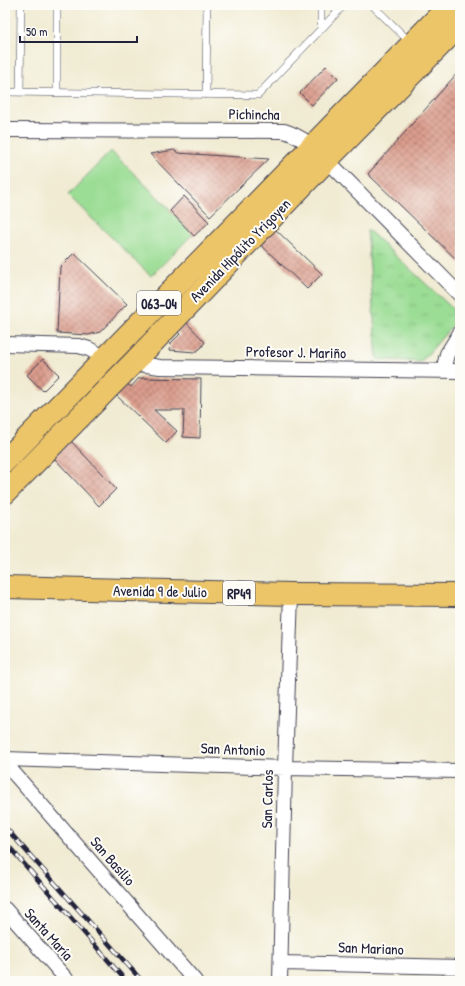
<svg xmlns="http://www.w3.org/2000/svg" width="465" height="986" viewBox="0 0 465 986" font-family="'Patrick Hand',sans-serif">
  <defs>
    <pattern id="park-tufts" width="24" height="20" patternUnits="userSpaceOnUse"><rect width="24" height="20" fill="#9bdd95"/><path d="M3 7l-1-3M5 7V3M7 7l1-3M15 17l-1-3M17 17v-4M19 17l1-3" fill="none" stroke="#85bd81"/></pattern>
    <pattern id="building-cross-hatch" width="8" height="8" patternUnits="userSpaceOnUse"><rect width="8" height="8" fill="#db9d8d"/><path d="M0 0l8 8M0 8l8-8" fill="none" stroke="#b18074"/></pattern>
  </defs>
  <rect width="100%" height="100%" fill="#fdfcf7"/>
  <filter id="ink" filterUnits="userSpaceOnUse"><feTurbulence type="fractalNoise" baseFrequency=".025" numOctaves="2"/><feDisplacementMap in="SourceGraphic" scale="8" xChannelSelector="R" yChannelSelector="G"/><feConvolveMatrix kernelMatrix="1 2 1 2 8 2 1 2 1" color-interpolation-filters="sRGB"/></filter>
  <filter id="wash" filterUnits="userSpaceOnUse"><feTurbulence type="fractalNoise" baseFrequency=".012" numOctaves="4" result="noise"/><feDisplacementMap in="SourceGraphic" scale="16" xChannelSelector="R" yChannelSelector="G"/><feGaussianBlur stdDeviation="0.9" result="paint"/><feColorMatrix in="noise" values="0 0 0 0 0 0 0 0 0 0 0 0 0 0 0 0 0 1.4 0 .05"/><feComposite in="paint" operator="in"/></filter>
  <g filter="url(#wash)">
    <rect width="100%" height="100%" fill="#f0ebd2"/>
    <!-- park -->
    <path fill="url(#park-tufts)" stroke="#5e8068" d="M367,229L453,309V325L421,362L377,359Z"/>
    <!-- pitch -->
    <path fill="#9bdd95" stroke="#5e8068" d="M111,151L194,233L151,276L68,195Z"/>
    <g id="blocks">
      <!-- building -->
      <path fill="url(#building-cross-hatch)" d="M326,66L338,78L312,105L300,93Z
        M460,70V263L368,174Z
        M174,150L178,153L269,159L210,216L150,154Z
        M184,196L209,222L194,236L170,211Z
        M273,227L322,274L307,289L258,242Z
        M74,253L127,304L100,332L88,335L57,333L60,267Z
        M186,322L205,342L201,348L195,352L170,350L171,343L180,334L177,331Z
        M43,359L59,375L43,391L27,375Z
        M139,378L201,379L200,438L183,437L184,410H154L177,431L166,443L116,395L127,384L131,387Z
        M71,441L116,489L99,506L53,457Z"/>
    </g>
  </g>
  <g filter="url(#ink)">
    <use href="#blocks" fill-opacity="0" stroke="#414052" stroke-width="1"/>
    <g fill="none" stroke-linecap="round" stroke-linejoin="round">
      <defs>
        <path id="service" d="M321,5V29
          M372,5L410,42
          M5,92L258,95L344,5
          M20,92L21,5
          M57,93V5
          M206,95L207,5"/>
        <path id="minor" d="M5,130L284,131C301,136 314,147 327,160L460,295
          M5,344L79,346L89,349L106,358
          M133,363L160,367L460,371
          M443,371L447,354L460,333
          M5,759L285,768L460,771
          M5,763L195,981
          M5,909L68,981
          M281,963L460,967
          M280,981L285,768L291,594"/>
        <path id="primary" d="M5,461L450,5
          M5,493L133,363L327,160L460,25
          M5,587L291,594L460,595"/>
      </defs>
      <!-- service casing -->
      <use href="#service" stroke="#414052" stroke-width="8"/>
      <!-- minor casing -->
      <use href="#minor" stroke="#414052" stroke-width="16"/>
      <!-- primary casing -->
      <use href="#primary" stroke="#414052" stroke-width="24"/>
      <!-- service -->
      <use href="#service" stroke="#fff" stroke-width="7"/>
      <!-- minor -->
      <use href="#minor" stroke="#fff" stroke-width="14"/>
      <!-- primary -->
      <use href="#primary" stroke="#edc569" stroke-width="22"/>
      <defs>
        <path id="rail" d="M5,827L142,981
          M5,842L126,981"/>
      </defs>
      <!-- rail casing -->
      <use href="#rail" stroke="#22223b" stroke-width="4.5"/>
      <!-- rail -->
      <use href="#rail" stroke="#fdfcf7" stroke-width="3" stroke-dasharray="9" stroke-linecap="butt"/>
    </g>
  </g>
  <g text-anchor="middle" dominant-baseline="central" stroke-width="4" stroke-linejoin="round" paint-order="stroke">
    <!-- shield labels -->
    <g fill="#fdfcf7" stroke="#646373" stroke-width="1">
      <rect x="137" y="291" width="44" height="24" rx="3"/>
      <rect x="223" y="581" width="32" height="24" rx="3"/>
    </g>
    <g font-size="14" font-weight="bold" fill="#22223b">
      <text x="159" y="303">063-04</text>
      <text x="239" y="593">RP49</text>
    </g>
    <!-- street labels -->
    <g font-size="15" fill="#22223b" stroke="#fdfcf7">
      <text transform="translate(254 114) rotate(1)">Pichincha</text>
      <text transform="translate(240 250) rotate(-46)">Avenida Hipólito Yrigoyen</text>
      <text transform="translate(296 352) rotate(1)">Profesor J. Mariño</text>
      <text transform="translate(160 591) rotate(1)">Avenida 9 de Julio</text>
      <text transform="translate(233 749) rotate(2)">San Antonio</text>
      <text transform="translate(267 799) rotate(-89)">San Carlos</text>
      <text transform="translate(113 861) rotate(49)">San Basilio</text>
      <text transform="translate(49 934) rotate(48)">Santa María</text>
      <text transform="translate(371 948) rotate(2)">San Mariano</text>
    </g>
  </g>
  <!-- margin -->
  <rect width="465" height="986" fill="none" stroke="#fdfcf7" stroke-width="20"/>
  <!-- scale -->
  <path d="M20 36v6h117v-6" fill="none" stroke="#22223b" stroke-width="2"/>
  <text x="26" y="36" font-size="12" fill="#22223b" stroke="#fdfcf7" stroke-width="3" paint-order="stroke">50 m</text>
</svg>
